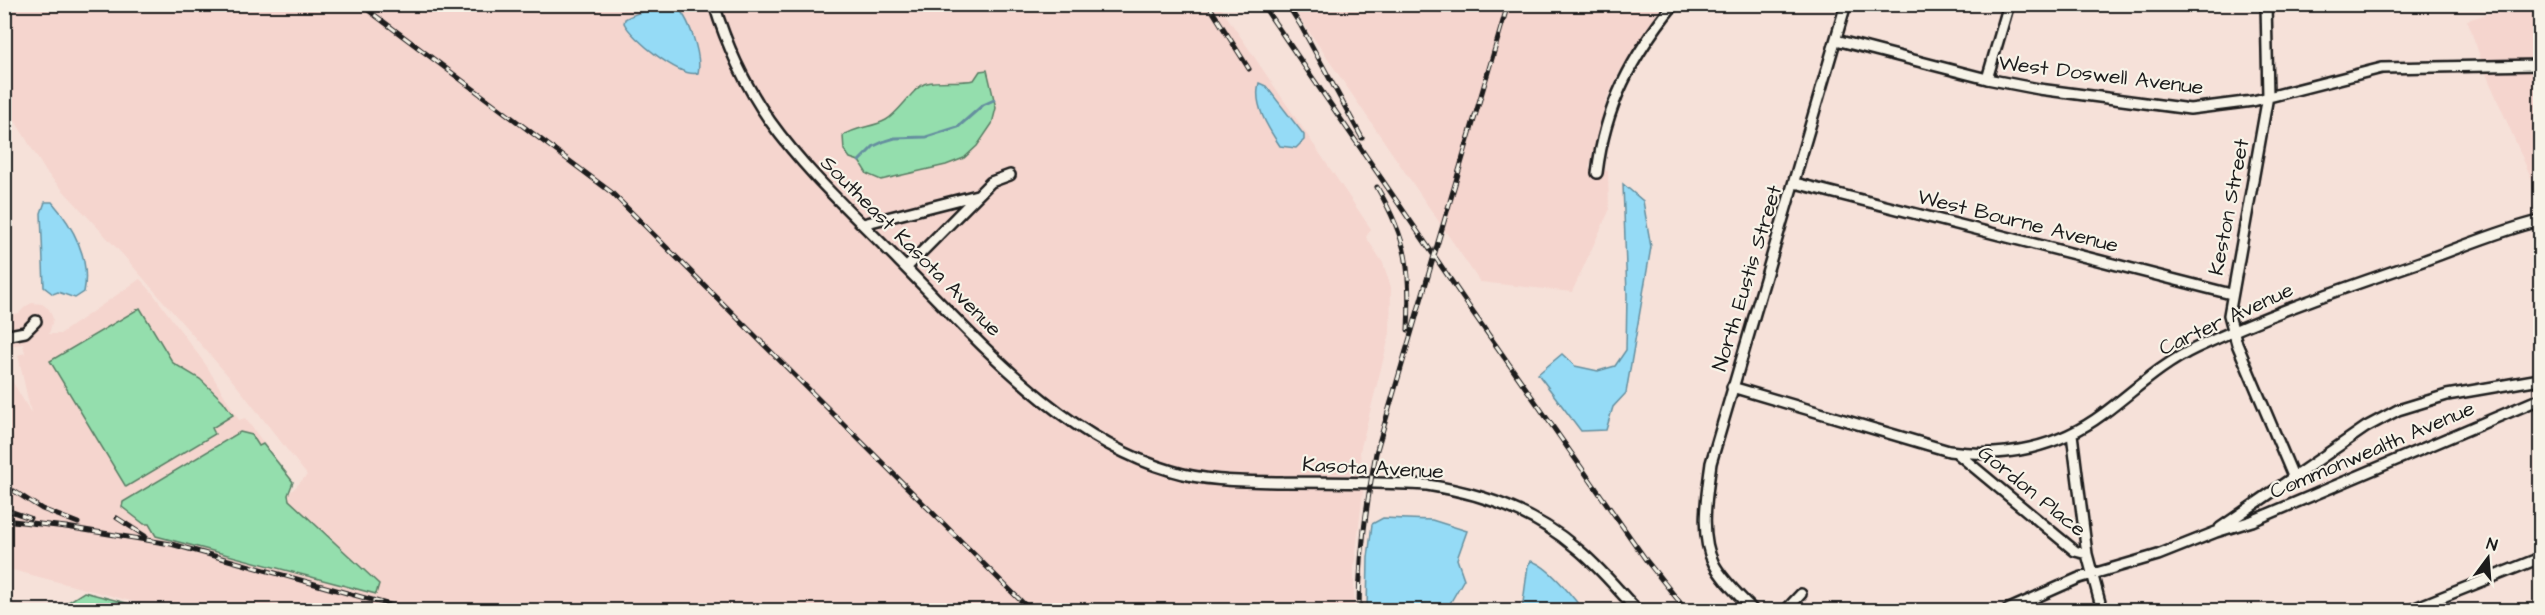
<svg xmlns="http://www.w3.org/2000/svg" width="2545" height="615" viewBox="0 0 2545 615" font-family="'Architects Daughter',sans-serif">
  <rect width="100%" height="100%" fill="#f6e1d9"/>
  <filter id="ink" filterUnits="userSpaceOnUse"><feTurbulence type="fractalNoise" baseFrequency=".0167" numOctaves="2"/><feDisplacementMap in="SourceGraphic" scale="12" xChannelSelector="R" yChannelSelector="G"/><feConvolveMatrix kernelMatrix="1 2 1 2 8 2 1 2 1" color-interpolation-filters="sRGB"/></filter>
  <g filter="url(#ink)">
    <!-- built -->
    <path fill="#f5d5ce" d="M5,4L1219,5L1371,229L1366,237L1383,263L1391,287L1390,333L1360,451L1363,491L1354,568V610H165L5,568V369L31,413L18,355L25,353L23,344L5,346L4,302L8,316L19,313L26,306L32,303L42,304L49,309L53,319L49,334H60L140,279L151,291L206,365L239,420L245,418L293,482L289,494L307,475L237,386L124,256L46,172L5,104Z
      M1291,5H1666L1620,71L1607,98L1589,168L1608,171L1609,211L1572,292L1480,282Z
      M2518,5H2540V198L2487,76L2467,20Z"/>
    <!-- green -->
    <path fill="#94dead" stroke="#587d64" stroke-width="1.5" d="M987,70L996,108L992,124L977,146L964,158L946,165L881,180L867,174L859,161L850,158L844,150L843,136C856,126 872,128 886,120C900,112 914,86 927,83C940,80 959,83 974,80L980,71Z
      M140,308L173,363L200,379L223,401L233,415L212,428L215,434L126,487L50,361Z
      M240,432L252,435L259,446L263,444L293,482L288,495L289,500L379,584L376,594L156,536L149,524H144L122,507L123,502Z
      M84,592L153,610H61L62,606Z"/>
    <!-- water -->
    <path fill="#95dbf6" stroke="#658f9f" stroke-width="1.5" d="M675,6C689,15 702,57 698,73C680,78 632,39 624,23L625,19C641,10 657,8 675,6Z
      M1259,83L1266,86L1304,135V140L1296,148L1280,146C1268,128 1253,105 1259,83Z
      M1623,184L1643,201L1651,247L1626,393L1613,407L1606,430L1581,431L1538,374L1562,354L1575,366L1598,371L1615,366L1626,350L1627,295Z
      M45,202H52C73,226 91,259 84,292L75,298L58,292L53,294L44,287L41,213Z
      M1383,518L1432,520L1467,531L1457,559L1464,579L1449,605L1442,610H1367L1368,558L1372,524Z
      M1531,561C1548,565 1572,596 1583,610H1522L1528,565Z"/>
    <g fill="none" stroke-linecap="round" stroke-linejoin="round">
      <!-- stream -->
      <path stroke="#658f9f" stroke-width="3" d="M859,161L874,146L885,141L895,138L926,137L958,127L983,105L994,100"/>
      <defs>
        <path id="minor" d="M714,4C726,44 746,87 770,121C807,173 855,216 899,261C979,341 1060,438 1172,471C1208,482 1245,481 1283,482C1331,482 1379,482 1427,485C1480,493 1534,512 1575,547C1598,565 1617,589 1637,610
          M2266,4L2268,96L2229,315L2237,344L2293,476
          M1836,40L1987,79L2039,89L2190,109L2253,101L2382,68L2540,65
          M1987,79L2009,4
          M1597,173C1605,106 1632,56 1674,4
          M1795,183L2231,294
          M863,224L977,195
          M906,268L991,182L1010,175
          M4,336L25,332L36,321
          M1732,387L1949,451C2004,459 2059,447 2103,414C2134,391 2160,365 2196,348C2268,314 2344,288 2420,262C2460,248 2500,230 2540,221
          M2072,434L2087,554L2102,610
          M1957,453L2075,551L2087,554
          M2220,528L2366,427L2398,410L2447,395L2540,379
          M1753,610C1740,596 1723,581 1714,564C1699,535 1707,494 1711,463L1846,4
          M1786,610L1801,594
          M2007,610L2079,578L2158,555L2216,532L2252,521L2540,399
          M2410,610L2540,558"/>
      </defs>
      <!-- minor casing -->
      <use href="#minor" stroke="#1c1c1c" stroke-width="14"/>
      <!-- minor -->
      <use href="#minor" stroke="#f7f3e8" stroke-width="9"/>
      <defs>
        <path id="rail" d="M360,4L611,192L1030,610
          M1208,4L1249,69
          M1262,4L1474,314L1646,560L1686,610
          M1287,4L1301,26L1362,138
          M1377,187C1408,241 1411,269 1408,330
          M14,491L42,509L78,523
          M4,509L30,518
          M117,518L145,536
          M4,520L66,527L171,544L408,610
          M1359,610C1359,557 1366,505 1376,453L1508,4"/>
      </defs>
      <!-- rail casing -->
      <use href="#rail" stroke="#1c1c1c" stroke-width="5"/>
      <!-- rail -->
      <use href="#rail" stroke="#f7f3e8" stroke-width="3" stroke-dasharray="9" stroke-linecap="butt"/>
    </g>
  </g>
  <g text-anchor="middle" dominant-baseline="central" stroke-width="4.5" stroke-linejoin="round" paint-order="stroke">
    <!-- street labels -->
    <g font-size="21" fill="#1c1c1c" stroke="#f7f3e8">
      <text transform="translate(2101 75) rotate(7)">West Doswell Avenue</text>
      <text transform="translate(2229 207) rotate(-79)">Keston Street</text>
      <text transform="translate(2018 221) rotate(14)">West Bourne Avenue</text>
      <text transform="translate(911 246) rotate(45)">Southeast Kasota Avenue</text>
      <text transform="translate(1747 278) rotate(-73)">North Eustis Street</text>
      <text transform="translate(2226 319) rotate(-25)">Carter Avenue</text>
      <text transform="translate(2372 450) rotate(-23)">Commonwealth Avenue</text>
      <text transform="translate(1373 468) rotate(3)">Kasota Avenue</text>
      <text transform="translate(2032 491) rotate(39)">Gordon Place</text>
    </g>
  </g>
  <!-- margin -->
  <rect width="2545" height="615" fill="none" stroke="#f7f3e8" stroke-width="24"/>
  <rect x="12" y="12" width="2521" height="591" fill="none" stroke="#1c1c1c" stroke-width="2" filter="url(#ink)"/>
  <!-- north arrow -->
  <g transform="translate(2488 558) rotate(16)" stroke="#f7f3e8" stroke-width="4.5" paint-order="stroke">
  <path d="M0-4.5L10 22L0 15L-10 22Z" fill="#1c1c1c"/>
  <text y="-9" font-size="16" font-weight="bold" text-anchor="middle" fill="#1c1c1c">N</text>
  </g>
</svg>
